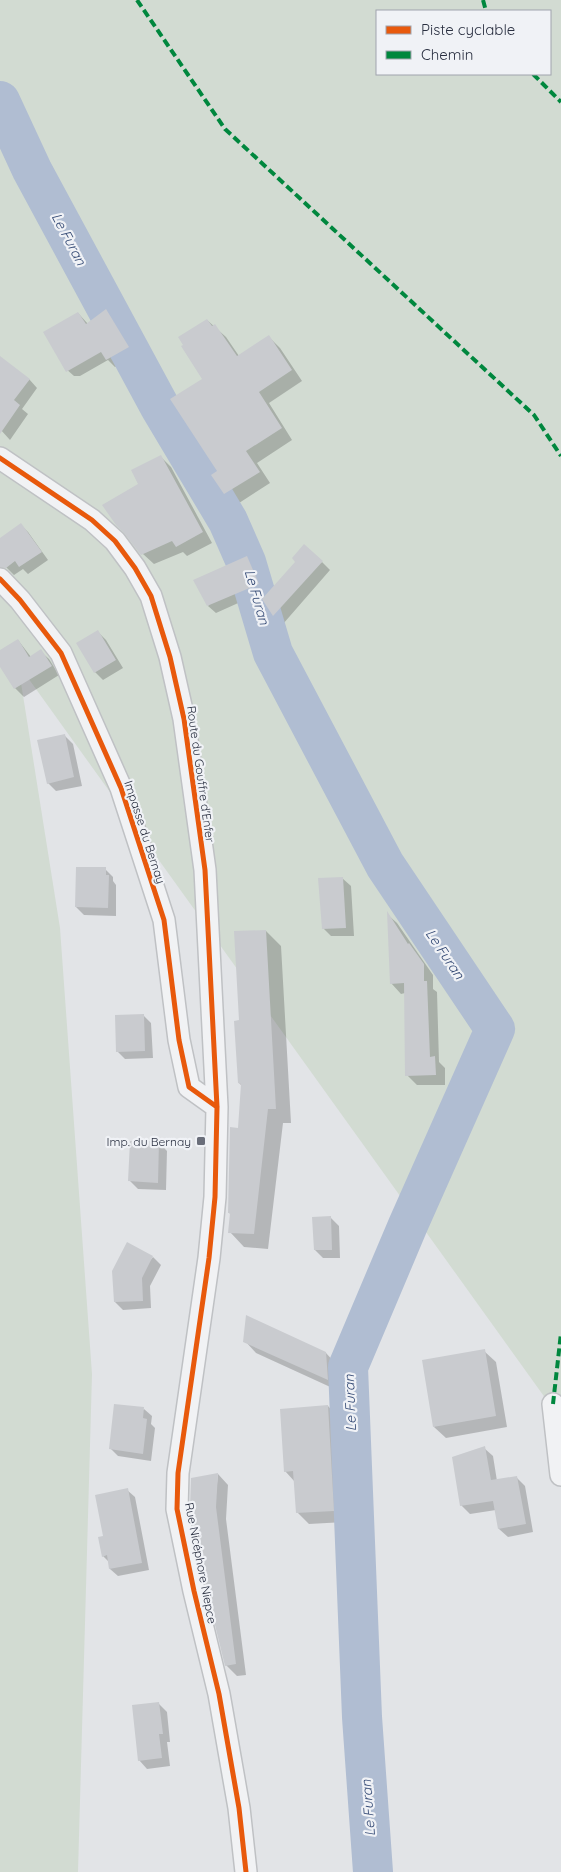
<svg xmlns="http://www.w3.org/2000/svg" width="561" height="1872" viewBox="0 0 561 1872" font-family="Quicksand,sans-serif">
  <rect width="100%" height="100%" fill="#e2e4e7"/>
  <!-- green -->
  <path fill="#d2dbd2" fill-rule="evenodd" d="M0,0H561V1420L18,664L60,928L92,1374L78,1872H0ZM377,11H550V74H377Z"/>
  <!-- shadow -->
  <path fill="#0003" d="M106,311L113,319L136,355L115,367L108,360L80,376H74L65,368L78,313L88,324Z
    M207,320L226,337L239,356L269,337L280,348L302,381L269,403L292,440L257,463L270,483L236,505L225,493L213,476L219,471L204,379Z
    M0,368L29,379L37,388L22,409L28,414L10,440L0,429Z
    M160,456L171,467L212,543L187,556L183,552L154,564L143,554L140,485Z
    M21,525L28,532L48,560L28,574L23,569L14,575L0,561V539Z
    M247,558L254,565L265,591L216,613L208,606Z
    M322,562L330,570L283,624L274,616L264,599Z
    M98,632L106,640L123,668L103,680L95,672Z
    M18,640L31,657L40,651L49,659L59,675L24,697L15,688L0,664V652Z
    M65,736L73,744L82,786L56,791L48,783Z
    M105,869L113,877V881L116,885V916L84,915L76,907Z
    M342,878L351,886L354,936H331L323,928Z
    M388,915L397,923L433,975V989L437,992L439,1062L445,1068V1085H417L407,1075L405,993L401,994L391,983Z
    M266,931L281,946L291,1123H283L268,1249L244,1247L230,1232L232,1215L229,1213L240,1129L242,1086L239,1083L240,1021Z
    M143,1015L151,1023L153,1058L125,1059L117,1051Z
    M159,1143L167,1151L166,1190L138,1189L130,1181Z
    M330,1217L339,1226L340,1258H323L315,1250Z
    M153,1257L161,1265L150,1286L151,1308L123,1310L115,1302Z
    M245,1341L326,1353L337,1365L339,1391L256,1353Z
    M484,1351L496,1362L507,1427L446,1438L434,1427Z
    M328,1406L339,1418L345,1522L309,1524L297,1512L295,1482L285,1471Z
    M144,1409L152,1416L151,1424L155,1428L151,1461L118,1456L110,1448Z
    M484,1448L493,1456L497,1481L517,1478L525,1486L533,1532L508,1537L499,1529L496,1510L470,1514L461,1505Z
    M218,1474L228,1485L226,1519L246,1675L237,1676L226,1665L207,1588Z
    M127,1490L135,1497L149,1570L118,1576L110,1569L109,1562L103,1556L105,1537Z
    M159,1704L167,1712L170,1742H167L170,1766L147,1769L139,1760Z"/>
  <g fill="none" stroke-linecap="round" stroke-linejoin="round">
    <!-- river -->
    <path stroke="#b0bdd2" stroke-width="40" d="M0,101L32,170L160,407L228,521L246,562L273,653L385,865L495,1029L408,1225L348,1367L362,1717L373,1872"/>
  </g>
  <!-- building -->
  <path fill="#c9cbcf" d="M106,309L129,347L106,360L101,352L66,372L43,332L78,312L86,324Z
    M207,319L212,326L215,324L237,356L269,335L292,370L259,392L282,428L246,451L260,472L224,494L211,475L217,471L170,399L202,379L181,346L183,345L178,337Z
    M0,356L30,379L14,400L20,405L0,434Z
    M161,455L203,532L176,547L172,541L141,555L125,534L116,525L102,505L138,484L131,470Z
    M21,523L42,552L19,567L15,561L6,568L0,567V538Z
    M304,544L323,561L273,616L262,599L295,562L292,558Z
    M247,556L259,584L207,606L193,580Z
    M98,630L116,660L94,673L76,643Z
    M18,639L29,657L41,649L52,666L14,689L0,667V650Z
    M65,734L74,777L47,784L37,740Z
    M76,867H106V875H109L108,908L75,907Z
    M343,877L346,928L322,929L318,878Z
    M387,911L408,944L409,943L424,964V981H427L430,1057L435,1056L436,1075L405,1076L404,983L390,984Z
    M266,930L276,1109H268L254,1234L228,1233L230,1213H228L230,1127L238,1128L241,1084L238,1083L234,1021L239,1020L234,931Z
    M144,1014L145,1051L116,1052L115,1015Z
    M130,1141H159L158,1183L128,1181Z
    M331,1216L332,1250H314L312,1217Z
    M127,1242L153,1256L142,1278L143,1301L114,1302L112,1271Z
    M246,1315L326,1352L328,1380L243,1342Z
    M485,1349L496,1416L433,1427L422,1360Z
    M114,1404L144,1407L143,1418L147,1419L143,1454L109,1449Z
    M328,1405L334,1511L296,1513L293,1471L284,1472L280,1409Z
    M485,1446L491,1480L517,1476L526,1524L498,1529L493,1501L460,1506L452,1457Z
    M218,1473L216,1507L236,1664L225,1666L206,1588L190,1508L191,1478Z
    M128,1488L142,1563L109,1569L107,1555L102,1557L98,1537L103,1536L95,1495Z
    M159,1702L163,1734H159L162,1758L138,1761L132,1705Z"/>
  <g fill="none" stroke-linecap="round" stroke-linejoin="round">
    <defs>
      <path id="minor" d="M0,458L92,520L115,541L135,568L151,596L170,657L184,719L205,870L217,1107L215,1197L209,1258L178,1473L177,1509L194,1591L219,1694L239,1808L246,1872
        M0,579L20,600L61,653L121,788L164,920L179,1040L189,1087L217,1107
        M553,1404L561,1475"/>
    </defs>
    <!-- minor casing -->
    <use href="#minor" stroke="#bfc1c4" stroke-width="24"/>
    <!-- minor -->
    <use href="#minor" stroke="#f1f2f4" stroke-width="21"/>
    <!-- quiet -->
    <path stroke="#00873e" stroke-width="4" stroke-dasharray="8 4" stroke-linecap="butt" d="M137,0L225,129L534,415L561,456
      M483,0L486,11
      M533,74L561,102
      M553,1404L561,1333"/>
    <defs>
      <path id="cycleway" d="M0,458L92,520L115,541L135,568L151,596L170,657L184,719L205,870L217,1107L215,1197L209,1258L178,1473L177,1509L194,1591L219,1694L239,1808L246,1872
        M0,579L20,600L61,653L121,788L164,920L179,1040L189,1087L217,1107"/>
    </defs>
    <!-- cycleway casing -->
    <use href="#cycleway" stroke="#f0f2f6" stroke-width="8"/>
    <!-- cycleway -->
    <use href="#cycleway" stroke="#e8590c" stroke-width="5"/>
  </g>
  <!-- markers -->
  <rect fill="#6a6e7a" stroke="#f0f2f6" stroke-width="2" x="196" y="1136" width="10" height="10" rx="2.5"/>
  <g text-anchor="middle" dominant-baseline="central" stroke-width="4.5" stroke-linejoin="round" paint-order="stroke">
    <!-- street labels -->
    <g font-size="12" fill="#292f40" stroke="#f0f2f6">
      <text transform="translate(201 774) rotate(82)">Route du Gouffre d'Enfer</text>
      <text transform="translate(145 832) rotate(72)">Impasse du Bernay</text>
      <text transform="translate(201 1563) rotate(79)">Rue Nicéphore Niepce</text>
    </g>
    <!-- poi labels -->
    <g font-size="12" fill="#292f40" stroke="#f0f2f6" text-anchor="end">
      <text x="191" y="1141">Imp. du Bernay</text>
    </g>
    <!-- water labels -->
    <g font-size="14" font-style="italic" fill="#334974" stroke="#f0f2f6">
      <text transform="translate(69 239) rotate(62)">Le Furan</text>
      <text transform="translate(257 597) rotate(74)">Le Furan</text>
      <text transform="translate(445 954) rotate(56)">Le Furan</text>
      <text transform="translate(350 1403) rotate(-92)">Le Furan</text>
      <text transform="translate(368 1808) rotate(-94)">Le Furan</text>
    </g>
  </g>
  <!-- legend -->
  <rect x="376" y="10" width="175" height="65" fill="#f0f2f6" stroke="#a0a4ad"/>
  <rect x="386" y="26" width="25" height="8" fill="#e8590c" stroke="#a0a4ad"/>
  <text x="421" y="35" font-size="15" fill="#292f40">Piste cyclable</text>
  <rect x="386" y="51" width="25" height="8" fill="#00873e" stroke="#a0a4ad"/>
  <text x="421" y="60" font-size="15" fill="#292f40">Chemin</text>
</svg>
